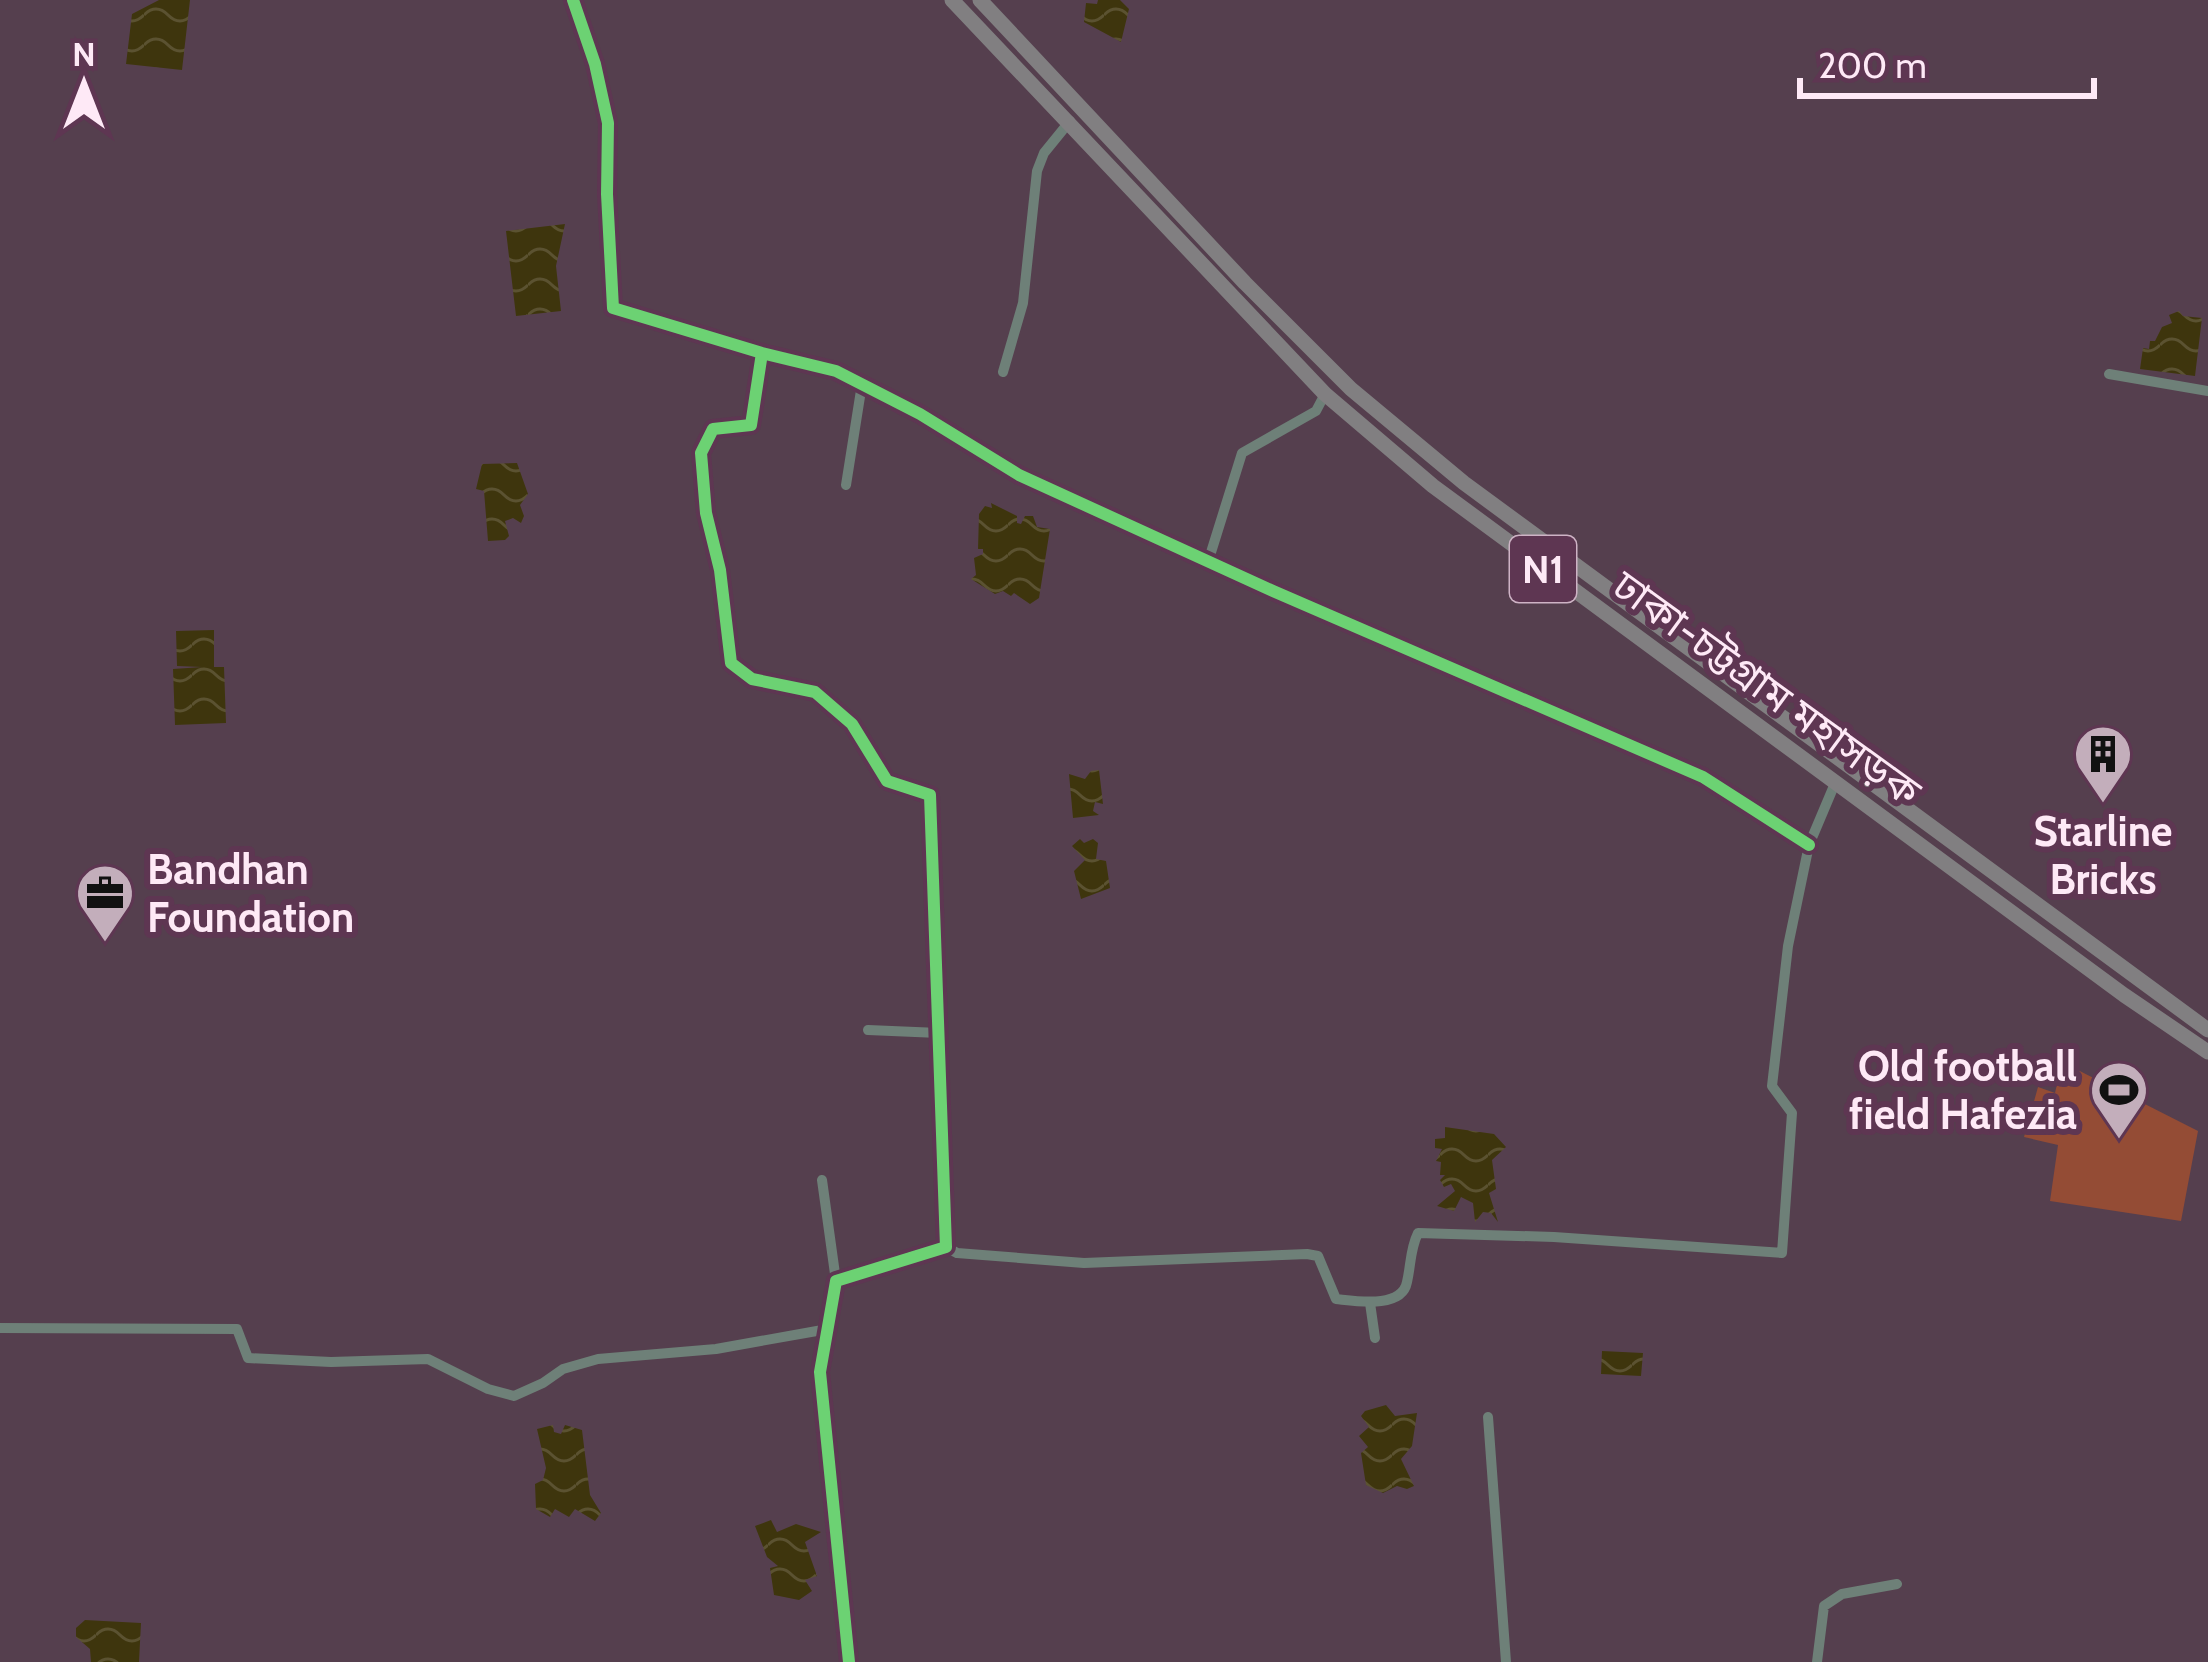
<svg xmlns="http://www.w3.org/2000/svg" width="2208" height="1662" viewBox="0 0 2208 1662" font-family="Cabin,'Noto Sans Bengali',sans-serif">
  <defs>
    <pattern id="water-waves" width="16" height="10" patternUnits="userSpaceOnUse" patternTransform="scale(3)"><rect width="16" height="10" fill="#3e350d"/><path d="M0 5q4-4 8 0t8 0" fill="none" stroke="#5b5231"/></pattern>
  </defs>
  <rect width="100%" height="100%" fill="#553f4e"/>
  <!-- grass -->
  <path fill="#944c35" d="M2062,1062L2198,1131L2181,1221L2050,1201L2058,1145L2024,1137L2038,1087L2055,1093Z"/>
  <!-- water -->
  <path fill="url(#water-waves)" d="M159,0H190L182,70L126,64L132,14Z
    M1098,0H1120L1129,9L1121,42L1084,22L1086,3L1097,4Z
    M565,224L556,266L561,311L516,316L506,231Z
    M2179,311L2183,316L2202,318L2195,376L2140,369L2143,348L2149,349L2150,341H2155L2162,327L2172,323L2169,315Z
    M517,463L528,494L520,505L524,516L521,523L513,518L505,521L509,536L505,540L488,541L484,491L476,489L482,464Z
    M991,503L1017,516V523L1021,524L1025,516H1033L1037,527L1050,529L1039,598L1030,604L1014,593L1011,596L1003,591L995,594L971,579L976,575L974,558L983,554V549H978L979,514L985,506L992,508Z
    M214,630V667H224L226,723L175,725L173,669L202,667L177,666L176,631Z
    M1099,770L1103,804L1095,802L1093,811L1099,815L1073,818L1069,774L1085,779L1091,771Z
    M1080,839L1084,843L1093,839L1098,843L1096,859L1106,861L1110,888L1081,899L1074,871L1085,860L1072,846Z
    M1445,1127L1494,1134L1506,1147L1492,1160L1496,1189L1489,1193L1498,1222L1491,1213L1483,1212L1475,1222L1473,1203L1461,1197L1454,1211L1437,1206L1455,1191L1451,1184L1444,1187L1440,1180L1445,1175H1440L1441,1162L1436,1161L1442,1149L1435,1148V1139L1445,1138Z
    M1602,1351L1643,1353L1641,1376L1601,1374Z
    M1386,1405L1395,1416L1417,1413L1412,1446L1401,1459L1414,1486L1407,1489L1397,1486L1383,1493L1366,1485L1361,1453L1368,1447L1359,1436L1369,1427L1361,1416L1365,1411Z
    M553,1425L554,1432L561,1434L565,1425L582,1430L590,1495L601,1513L595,1521L575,1509L569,1517L555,1509L550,1517L536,1509L535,1484L543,1480L546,1468L537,1429Z
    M771,1520L777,1532L796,1524L821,1532L805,1542L817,1576L805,1580L812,1591L799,1600L774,1595L770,1568L778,1566L767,1557L755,1526Z
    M85,1620L141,1623L139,1662H91L90,1649L76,1637V1628Z"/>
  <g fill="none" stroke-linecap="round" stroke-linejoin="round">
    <!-- minor -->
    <path stroke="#6e8078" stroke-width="10" d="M573,0L595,64L608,123L607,194L613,308L762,353L836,371L920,414L1019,475L1273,591L1703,777L1809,845
      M762,353L751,425L713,429L701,453L706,513L720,570L731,663L752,679L815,692L852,724L887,781L930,795L946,1247L836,1281L820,1372L849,1662
      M1003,372L1023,303L1037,171L1044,153L1070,121
      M2109,374L2208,391
      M846,485L862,384
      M1208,562L1242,453L1316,411L1325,394
      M868,1030L939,1033
      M822,1180L836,1281
      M946,1247L957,1253L1084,1263L1307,1254L1318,1256L1336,1299C1356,1301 1402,1309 1407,1282C1411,1265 1410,1249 1418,1233L1554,1237L1782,1253L1792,1113L1772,1086L1788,946L1809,845L1836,781
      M1370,1303L1375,1338
      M0,1328L237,1329L248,1358L331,1362L428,1359L488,1389L514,1396L543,1383L563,1369L598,1359L716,1349L828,1329
      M1488,1417L1506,1662
      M1817,1662L1824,1606L1842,1594L1897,1584"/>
    <!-- highway -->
    <path stroke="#817f81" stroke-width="15" d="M952,0L1325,394L1433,486L2124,995L2208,1052
      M980,0L1245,283L1351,389L1464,483L2208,1030"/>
    <defs>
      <path id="cycleway" d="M573,0L595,64L608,123L607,194L613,308L762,353L836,371L920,414L1019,475L1273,591L1703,777L1809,845
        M762,353L751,425L713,429L701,453L706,513L720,570L731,663L752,679L815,692L852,724L887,781L930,795L946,1247L836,1281L820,1372L849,1662"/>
    </defs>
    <!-- cycleway casing -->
    <use href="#cycleway" stroke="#5e3652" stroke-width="20"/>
    <!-- cycleway -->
    <use href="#cycleway" stroke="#6cd273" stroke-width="12"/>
  </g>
  <!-- icons -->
  <defs>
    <symbol id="building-pin" viewBox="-11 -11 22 30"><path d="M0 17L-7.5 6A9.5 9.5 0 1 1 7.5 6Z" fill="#c3aebb" stroke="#5e3652"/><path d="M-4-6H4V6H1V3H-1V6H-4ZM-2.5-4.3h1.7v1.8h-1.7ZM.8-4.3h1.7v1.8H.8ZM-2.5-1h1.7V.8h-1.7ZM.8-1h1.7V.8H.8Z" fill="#111"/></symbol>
    <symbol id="office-pin" viewBox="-11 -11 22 30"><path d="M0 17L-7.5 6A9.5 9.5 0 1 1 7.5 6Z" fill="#c3aebb" stroke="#5e3652"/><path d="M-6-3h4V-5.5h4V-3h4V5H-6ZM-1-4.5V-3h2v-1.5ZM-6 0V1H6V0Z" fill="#111"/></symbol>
    <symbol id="stadium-pin" viewBox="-11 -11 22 30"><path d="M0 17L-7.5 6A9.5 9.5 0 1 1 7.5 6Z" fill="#c3aebb" stroke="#5e3652"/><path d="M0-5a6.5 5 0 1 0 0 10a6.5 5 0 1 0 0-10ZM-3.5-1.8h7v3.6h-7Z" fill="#111"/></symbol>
  </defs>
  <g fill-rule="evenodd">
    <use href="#building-pin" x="2070" y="721" width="66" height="90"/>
    <use href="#office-pin" x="72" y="860" width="66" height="90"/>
    <use href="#stadium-pin" x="2086" y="1057" width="66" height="90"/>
  </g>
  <g text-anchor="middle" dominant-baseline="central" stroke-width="12" stroke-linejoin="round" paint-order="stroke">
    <!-- shield labels -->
    <rect fill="#5e3652" stroke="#ceb3c5" stroke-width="3" x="1510" y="536" width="66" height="66" rx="9"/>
    <g font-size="39" font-weight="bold" fill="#fee9f6">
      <text x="1543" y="569">N1</text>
    </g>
    <!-- street labels -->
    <g font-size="42" fill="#fee9f6" stroke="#5e3652">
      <text transform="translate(1767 688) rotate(36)">ঢাকা-চট্টগ্রাম মহাসড়ক</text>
    </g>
    <!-- poi labels -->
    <g font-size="42" font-weight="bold" fill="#fee9f6" stroke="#5e3652">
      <text x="2103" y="831">Starline<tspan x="2103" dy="48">Bricks</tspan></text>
      <text x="147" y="869" text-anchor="start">Bandhan<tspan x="147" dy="48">Foundation</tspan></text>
      <text x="2077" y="1066" text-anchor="end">Old football<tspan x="2077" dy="48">field Hafezia</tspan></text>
    </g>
  </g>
  <!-- north arrow -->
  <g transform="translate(84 84)" stroke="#5e3652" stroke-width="9" paint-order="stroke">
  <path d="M0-9L21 45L0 30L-21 45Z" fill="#fee9f6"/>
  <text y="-18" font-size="33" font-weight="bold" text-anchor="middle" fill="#fee9f6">N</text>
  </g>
  <!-- scale -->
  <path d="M1800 78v18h294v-18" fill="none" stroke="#fee9f6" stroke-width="6"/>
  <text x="1818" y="78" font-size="36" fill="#fee9f6" stroke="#5e3652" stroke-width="9" paint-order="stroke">200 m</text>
</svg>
